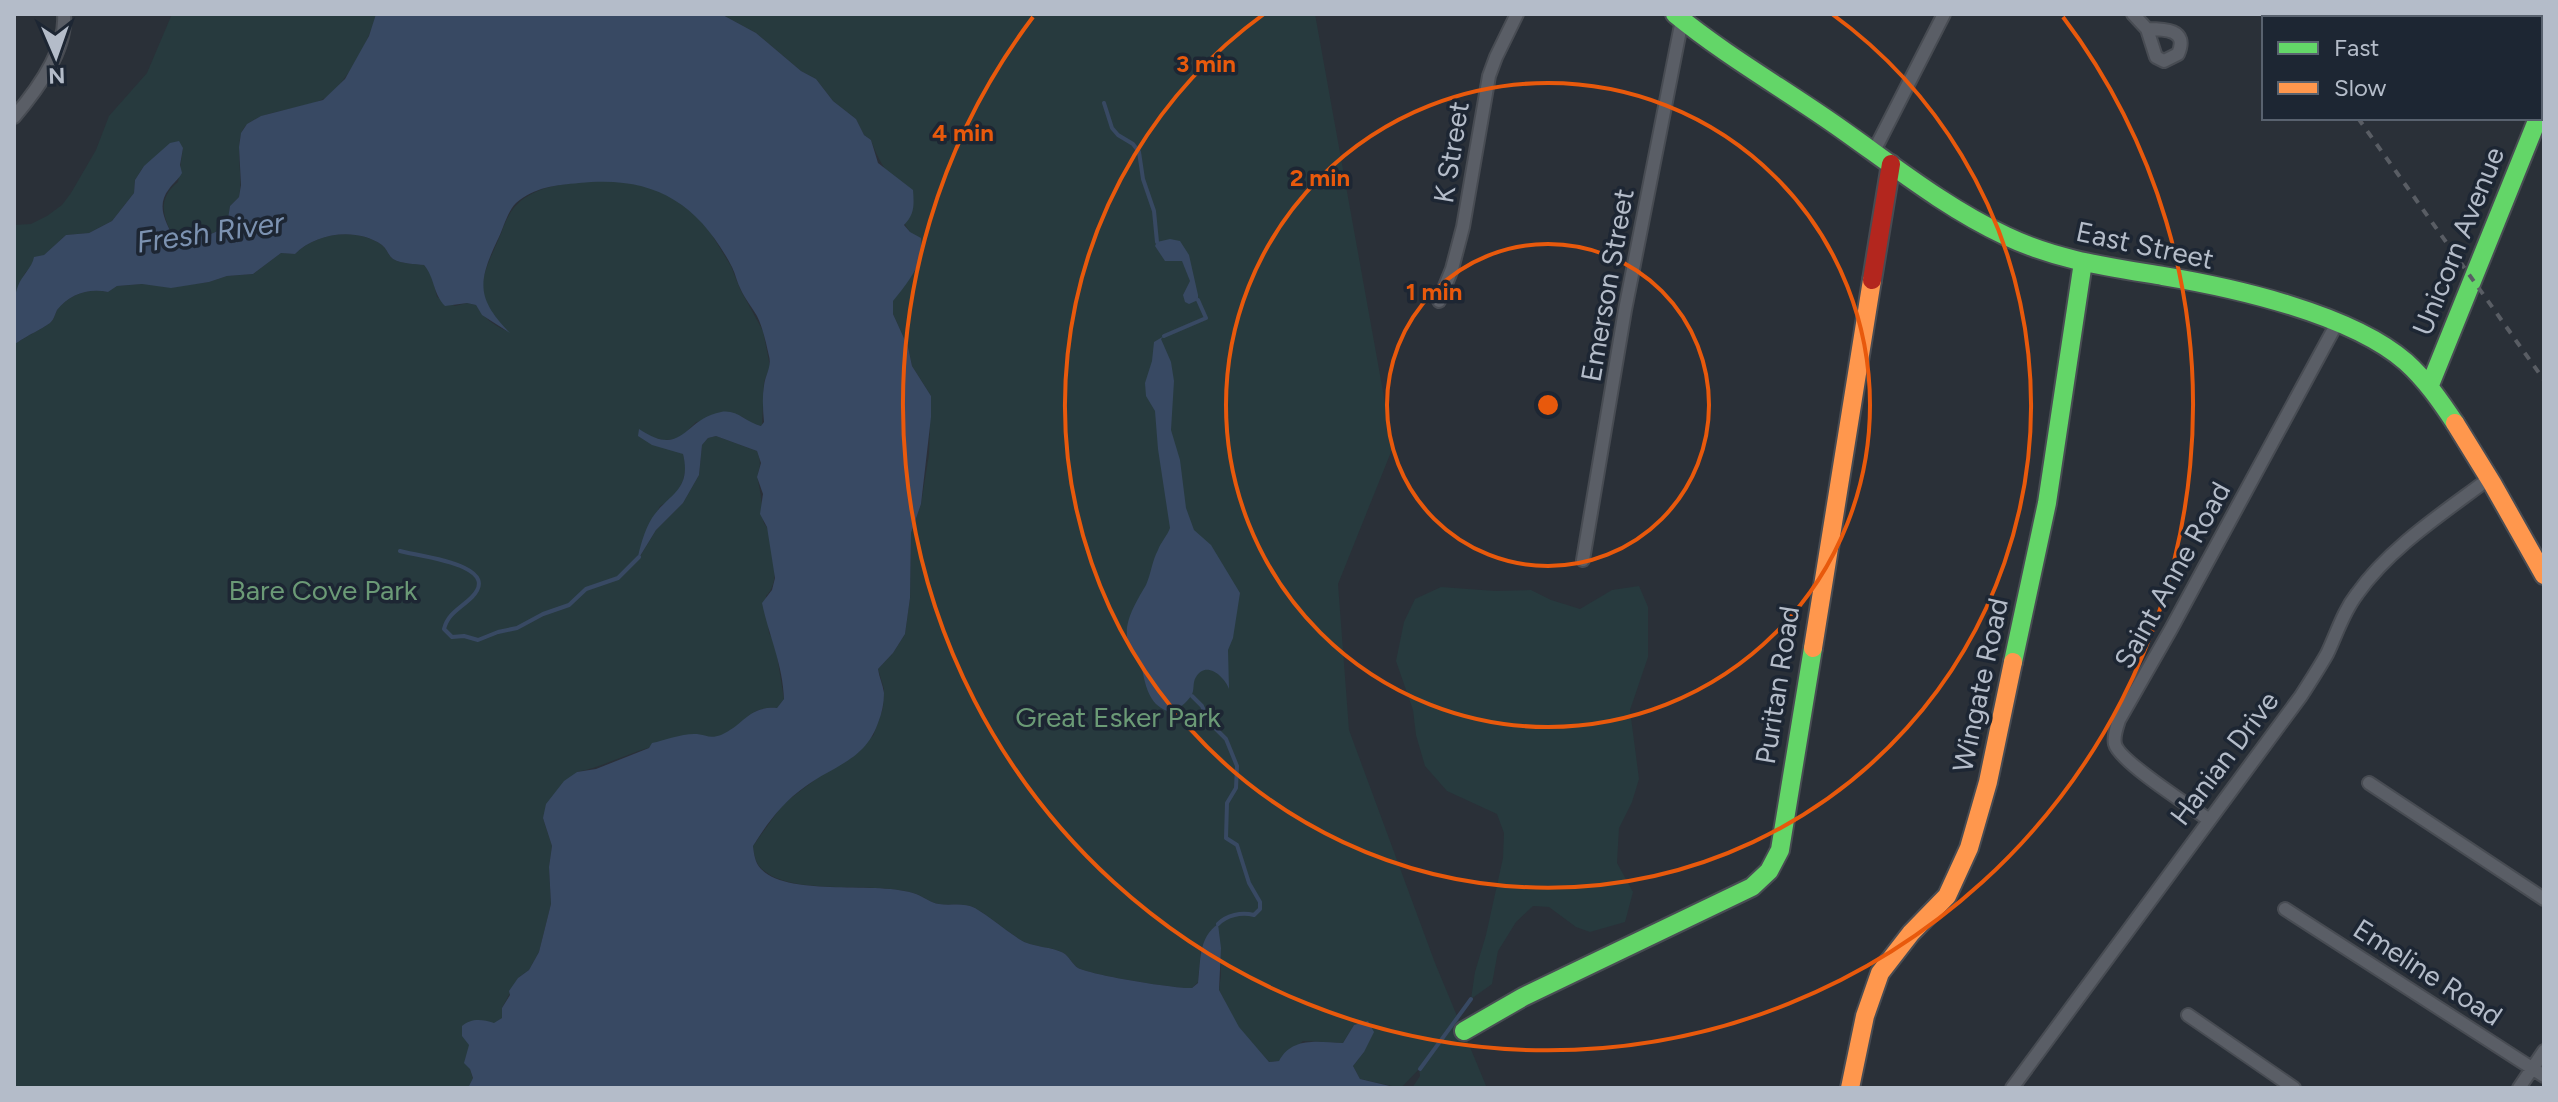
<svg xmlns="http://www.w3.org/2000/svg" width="2558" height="1102" viewBox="0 0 2558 1102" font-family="Figtree,sans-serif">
  <rect width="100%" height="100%" fill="#2a3038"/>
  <!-- green -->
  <path fill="#273a3e" d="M172,14H376C371,38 346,85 325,98C305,111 248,109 241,134C236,154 243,177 239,197L230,206L227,225C211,237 192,240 172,234C162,214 158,198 178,182L183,148L144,166L135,180L134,193L112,221L89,233L66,235L25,273L14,299V225L31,224L47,216L62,205L71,193L96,150L109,116L147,73Z
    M721,14H1315L1393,447L1338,584L1349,730L1435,963L1487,1088H1412L1420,1076L1419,1069L1401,1088L1360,1079L1353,1066L1364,1052L1354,1025L1343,1043L1303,1041L1279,1061L1269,1062L1238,1027L1219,990L1221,975L1219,932L1201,949L1198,982L1192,988C1176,989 1091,975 1078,968C1073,965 1070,958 1065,954C1053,946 1032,948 1019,939C1004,929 990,917 975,908C964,902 951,906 939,904C931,903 924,897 916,894C878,880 790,898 761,868C755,862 754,854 753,846L783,804L873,736L883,708L884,689L878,669L893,653L905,634L910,598L911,533L921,504L929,454L931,396L912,366L908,347L893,314L892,301L910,232C896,214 898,188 885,169C879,159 875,152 871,140L864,135L856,119L833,101L816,79L801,71L756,33Z
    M606,180L639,185L658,190L681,202L707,227L731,266L740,289L763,331L770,366L764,382L762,426L753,424L741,416L696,422L679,439L664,440L651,437L639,429L683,454L686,467L683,481L673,499L660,506L639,558L656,530L683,503L699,475L702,445L708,438L716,436L757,451C764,469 756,468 758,481C761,494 762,505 763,518C764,527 765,522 768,530C774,548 781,582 766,596L769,633L775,643L784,699L777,708C746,705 744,729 717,737C695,743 671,742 648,748C624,755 602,767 577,772L543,818L552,846L549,867L551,904L539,952L529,970L518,978L502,1008V1018L469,1045L470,1069L473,1079L468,1088H14V345C25,336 45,328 51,322C54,319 55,314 57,310C70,294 88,288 108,292L117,286L142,284L171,287L209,282L227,276L253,274L281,253L295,254C316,233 356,227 382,245C387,249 388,255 393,259C402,264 415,264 424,265L432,275L437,297L455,306L467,303L476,305C484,318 493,325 507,331C470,292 482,278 500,236C506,219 512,205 528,196C551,182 580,183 606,180Z
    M1639,586L1648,607V657L1630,710L1639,779L1632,802L1619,828L1617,863L1633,892L1625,922L1590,932L1576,927L1549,907L1533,906L1516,922L1498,951L1492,984L1471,999L1475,972L1486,935L1503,858L1504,833L1497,814L1447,791L1425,766L1416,735L1413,710L1396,661L1404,622L1415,599L1441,587L1495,591L1531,590L1551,600L1580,609L1612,590Z"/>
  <!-- water -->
  <path fill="#384963" d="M376,14H721L756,33L801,71L816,79L833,101L856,119L864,135L871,140L878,163L913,190C914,204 915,214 904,225L910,232L921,238C925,263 908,282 893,301V314L908,347L912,366L931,396V417L921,504L911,533L910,598L905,634L893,653L878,669C879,677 883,685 884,693C884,703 882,713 878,723C865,760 835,765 806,786C783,802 768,822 753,846C754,854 755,863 761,869C790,898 878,880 916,894C924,897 931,903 939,904C951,906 964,902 975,908C990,917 1004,929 1019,939C1032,948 1053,946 1065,954C1070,958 1073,965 1078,968C1091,975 1176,989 1192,988L1198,983C1201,961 1198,938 1218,924L1221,948L1219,990L1239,1027L1269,1062L1279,1061C1292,1036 1319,1042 1343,1043L1354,1025L1368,1021L1374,1032L1364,1052L1353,1066L1360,1079L1398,1088H468L473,1078L470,1069L464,1063L469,1045L462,1036V1026C471,1018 482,1019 494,1023L502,1018V1008L510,995L509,991L518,978L529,970L539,952L551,904L549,867L552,846L543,818L546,804L564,781L577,772L596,769L649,748L652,743C665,740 683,733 697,734C706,735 710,739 721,735C745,724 748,706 777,708L784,699C783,665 769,636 762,603L772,590L775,578L767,527L760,514L763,494L757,477L761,463L757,451L716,436L708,438L702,445L699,475L683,503L656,530L637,561C640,547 644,531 652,518C668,494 692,491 683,454L652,445L638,436L639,429C684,459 683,419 721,412C737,409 747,423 761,426L764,422C763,410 762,398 764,386C765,375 772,367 769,356C766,343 763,328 757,316C752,307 745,299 741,290C737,283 736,275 732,267C698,202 653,175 579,183C557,185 534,187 516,203C507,212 503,230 497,241C478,282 476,298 510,333L482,315L476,305L467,303L445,306C433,294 435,278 424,265C415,264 402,264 393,259C388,255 387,249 382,245C356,227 316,233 295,254L281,253L253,274L227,276L209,282L171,288L142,284L117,286L108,292C88,288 70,294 57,310C55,314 54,319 51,322C45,328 25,336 14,345C14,326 11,304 18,286C22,275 32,268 34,257L44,255L66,235L89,233L112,221L134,193L135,180L144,166L170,143L179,141L183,148L180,165L182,173C178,180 174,182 169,189C157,204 164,219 172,234C192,241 211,237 227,225L230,206L239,197L241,185L239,147L241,133L247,124L261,116L323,100L345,79L369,36Z
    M1170,239L1180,241L1189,255L1198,295V300L1189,304L1185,302L1183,295L1190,281L1182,261H1165L1155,246L1157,242Z
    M1164,336L1161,339L1171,362L1174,381L1171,430L1180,460L1186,508L1194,530L1211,545L1240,593L1233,638L1228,650L1229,689C1225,677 1206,660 1196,677C1192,683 1195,691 1191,696C1187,702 1178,710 1171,712C1150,707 1146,688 1142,669C1139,657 1128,649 1127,636C1125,619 1138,599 1146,585C1151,574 1152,561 1158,550C1161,542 1167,536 1170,528L1158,449L1155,411L1146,396L1145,383L1152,361L1154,342Z"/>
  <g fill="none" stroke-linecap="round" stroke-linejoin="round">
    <!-- stream -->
    <path stroke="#384963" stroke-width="4" d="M1104,103L1112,128L1118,135L1133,144L1139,152L1143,179L1154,211L1157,242
      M1164,336L1206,318L1198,300
      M400,551C415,556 504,564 472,597C461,608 448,613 444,629L452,637L464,636L478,640L498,632L517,628L543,614L569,605L586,589L618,578L639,557
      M1192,696L1202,706L1209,722L1226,739L1237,766L1236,788L1227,803L1226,838L1237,845L1249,883L1260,902V909L1254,915C1241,912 1227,915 1218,924
      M1420,1069L1471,999"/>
    <defs>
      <path id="street" d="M2133,14L2147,29L2156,57L2164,61L2178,54C2189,29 2164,29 2147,29
        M14,117C37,90 67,50 64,14
        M1874,151L1944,14
        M1439,301L1452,269L1463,227L1489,76L1496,57L1517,14
        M1583,560L1625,310L1682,20
        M2369,783L2544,899
        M2208,819C2191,807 2119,761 2115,744C2113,736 2117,727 2119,720L2171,629L2336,325
        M2285,909L2544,1076
        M2188,1015L2294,1088
        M2012,1088L2301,696C2310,682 2319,668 2327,654C2337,633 2343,612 2357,594C2391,546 2445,512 2491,477
        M2519,1088L2544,1051"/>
      <path id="fast" d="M1675,14C1725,55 1781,87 1834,124C1890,163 1944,207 2006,236C2056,260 2109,267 2163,276C2235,288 2351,314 2406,362C2426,380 2441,402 2455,423
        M2430,385L2538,118
        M2013,662L2047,503L2083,262
        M1464,1031L1523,997L1752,887L1769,871L1780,850L1813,648"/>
      <path id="slow" d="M2455,423L2492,483L2544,575
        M1813,648L1872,280
        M1850,1088L1865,1016L1880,973L1911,933L1947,896L1969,848L1988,782L2013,662"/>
      <path id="jam" d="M1872,280L1891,164"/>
    </defs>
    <!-- street casing -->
    <use href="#street" stroke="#484c53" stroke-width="16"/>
    <!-- fast casing -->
    <use href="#fast" stroke="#484c53" stroke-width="22"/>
    <!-- slow casing -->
    <use href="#slow" stroke="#484c53" stroke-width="22"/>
    <!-- jam casing -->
    <use href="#jam" stroke="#484c53" stroke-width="22"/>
    <!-- street -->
    <use href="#street" stroke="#5a5e66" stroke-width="12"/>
    <!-- fast -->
    <use href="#fast" stroke="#63d668" stroke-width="18"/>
    <!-- slow -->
    <use href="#slow" stroke="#ff974d" stroke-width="18"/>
    <!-- jam -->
    <use href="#jam" stroke="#b3261e" stroke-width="18"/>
    <!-- rail -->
    <path stroke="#595d64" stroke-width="4" stroke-dasharray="8 8" stroke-linecap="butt" d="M2283,14L2286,18
      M2358,118L2544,380"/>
  </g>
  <!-- distance rings -->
  <g fill="none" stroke="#e8590c" stroke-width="4">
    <circle cx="1548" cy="405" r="161"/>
    <circle cx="1548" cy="405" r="322"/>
    <path d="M1832 14A483 483 0 1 1 1264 14"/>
    <path d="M2063 17A645 645 0 1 1 1033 17"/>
  </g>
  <g text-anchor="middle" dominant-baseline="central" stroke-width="7" stroke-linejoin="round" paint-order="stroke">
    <!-- street labels -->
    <g font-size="28" fill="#b4bcc9" stroke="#1d2633">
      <text transform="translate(1451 152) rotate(-81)">K Street</text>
      <text transform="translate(2458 241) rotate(-68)">Unicorn Avenue</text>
      <text transform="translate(2145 245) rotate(12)">East Street</text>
      <text transform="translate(1607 285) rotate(-80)">Emerson Street</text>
      <text transform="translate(2172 575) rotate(-61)">Saint Anne Road</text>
      <text transform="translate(1777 685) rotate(-81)">Puritan Road</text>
      <text transform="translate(1980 685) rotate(-78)">Wingate Road</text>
      <text transform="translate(2224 758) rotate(-53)">Hanian Drive</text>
      <text transform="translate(2428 972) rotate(33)">Emeline Road</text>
    </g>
    <!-- park labels -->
    <g font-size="28" fill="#6b9a76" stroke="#1d2633">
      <text x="323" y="590">Bare Cove Park</text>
      <text x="1118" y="717">Great Esker Park</text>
    </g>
    <!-- water labels -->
    <g font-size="30" font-style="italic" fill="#7c92b1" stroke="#1d2633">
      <text transform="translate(210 232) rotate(-8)">Fresh River</text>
    </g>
  </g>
  <circle cx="1548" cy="405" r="12" fill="#e8590c" stroke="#1d2633" stroke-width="4"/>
  <g font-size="24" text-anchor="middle" font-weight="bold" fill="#e8590c" stroke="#1d2633" stroke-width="7" stroke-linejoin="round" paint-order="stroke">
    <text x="1206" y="72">3 min</text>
    <text x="963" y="141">4 min</text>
    <text x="1320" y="186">2 min</text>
    <text x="1434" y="300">1 min</text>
  </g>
  <!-- border -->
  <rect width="2558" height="1102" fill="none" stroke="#b4bcc9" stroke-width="32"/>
  <!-- legend -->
  <rect x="2262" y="16" width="280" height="104" fill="#1d2633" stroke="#59626f" stroke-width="2"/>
  <rect x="2278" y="42" width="40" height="12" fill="#63d668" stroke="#59626f" stroke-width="2"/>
  <text x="2334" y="56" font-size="24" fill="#b4bcc9">Fast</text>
  <rect x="2278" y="82" width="40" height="12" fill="#ff974d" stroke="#59626f" stroke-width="2"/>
  <text x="2334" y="96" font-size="24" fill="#b4bcc9">Slow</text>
  <!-- north arrow -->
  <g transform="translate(56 56) rotate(178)" stroke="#1d2633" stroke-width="6" paint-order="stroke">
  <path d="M0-6L14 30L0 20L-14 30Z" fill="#b4bcc9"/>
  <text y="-12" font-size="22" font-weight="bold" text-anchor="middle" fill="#b4bcc9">N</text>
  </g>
</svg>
